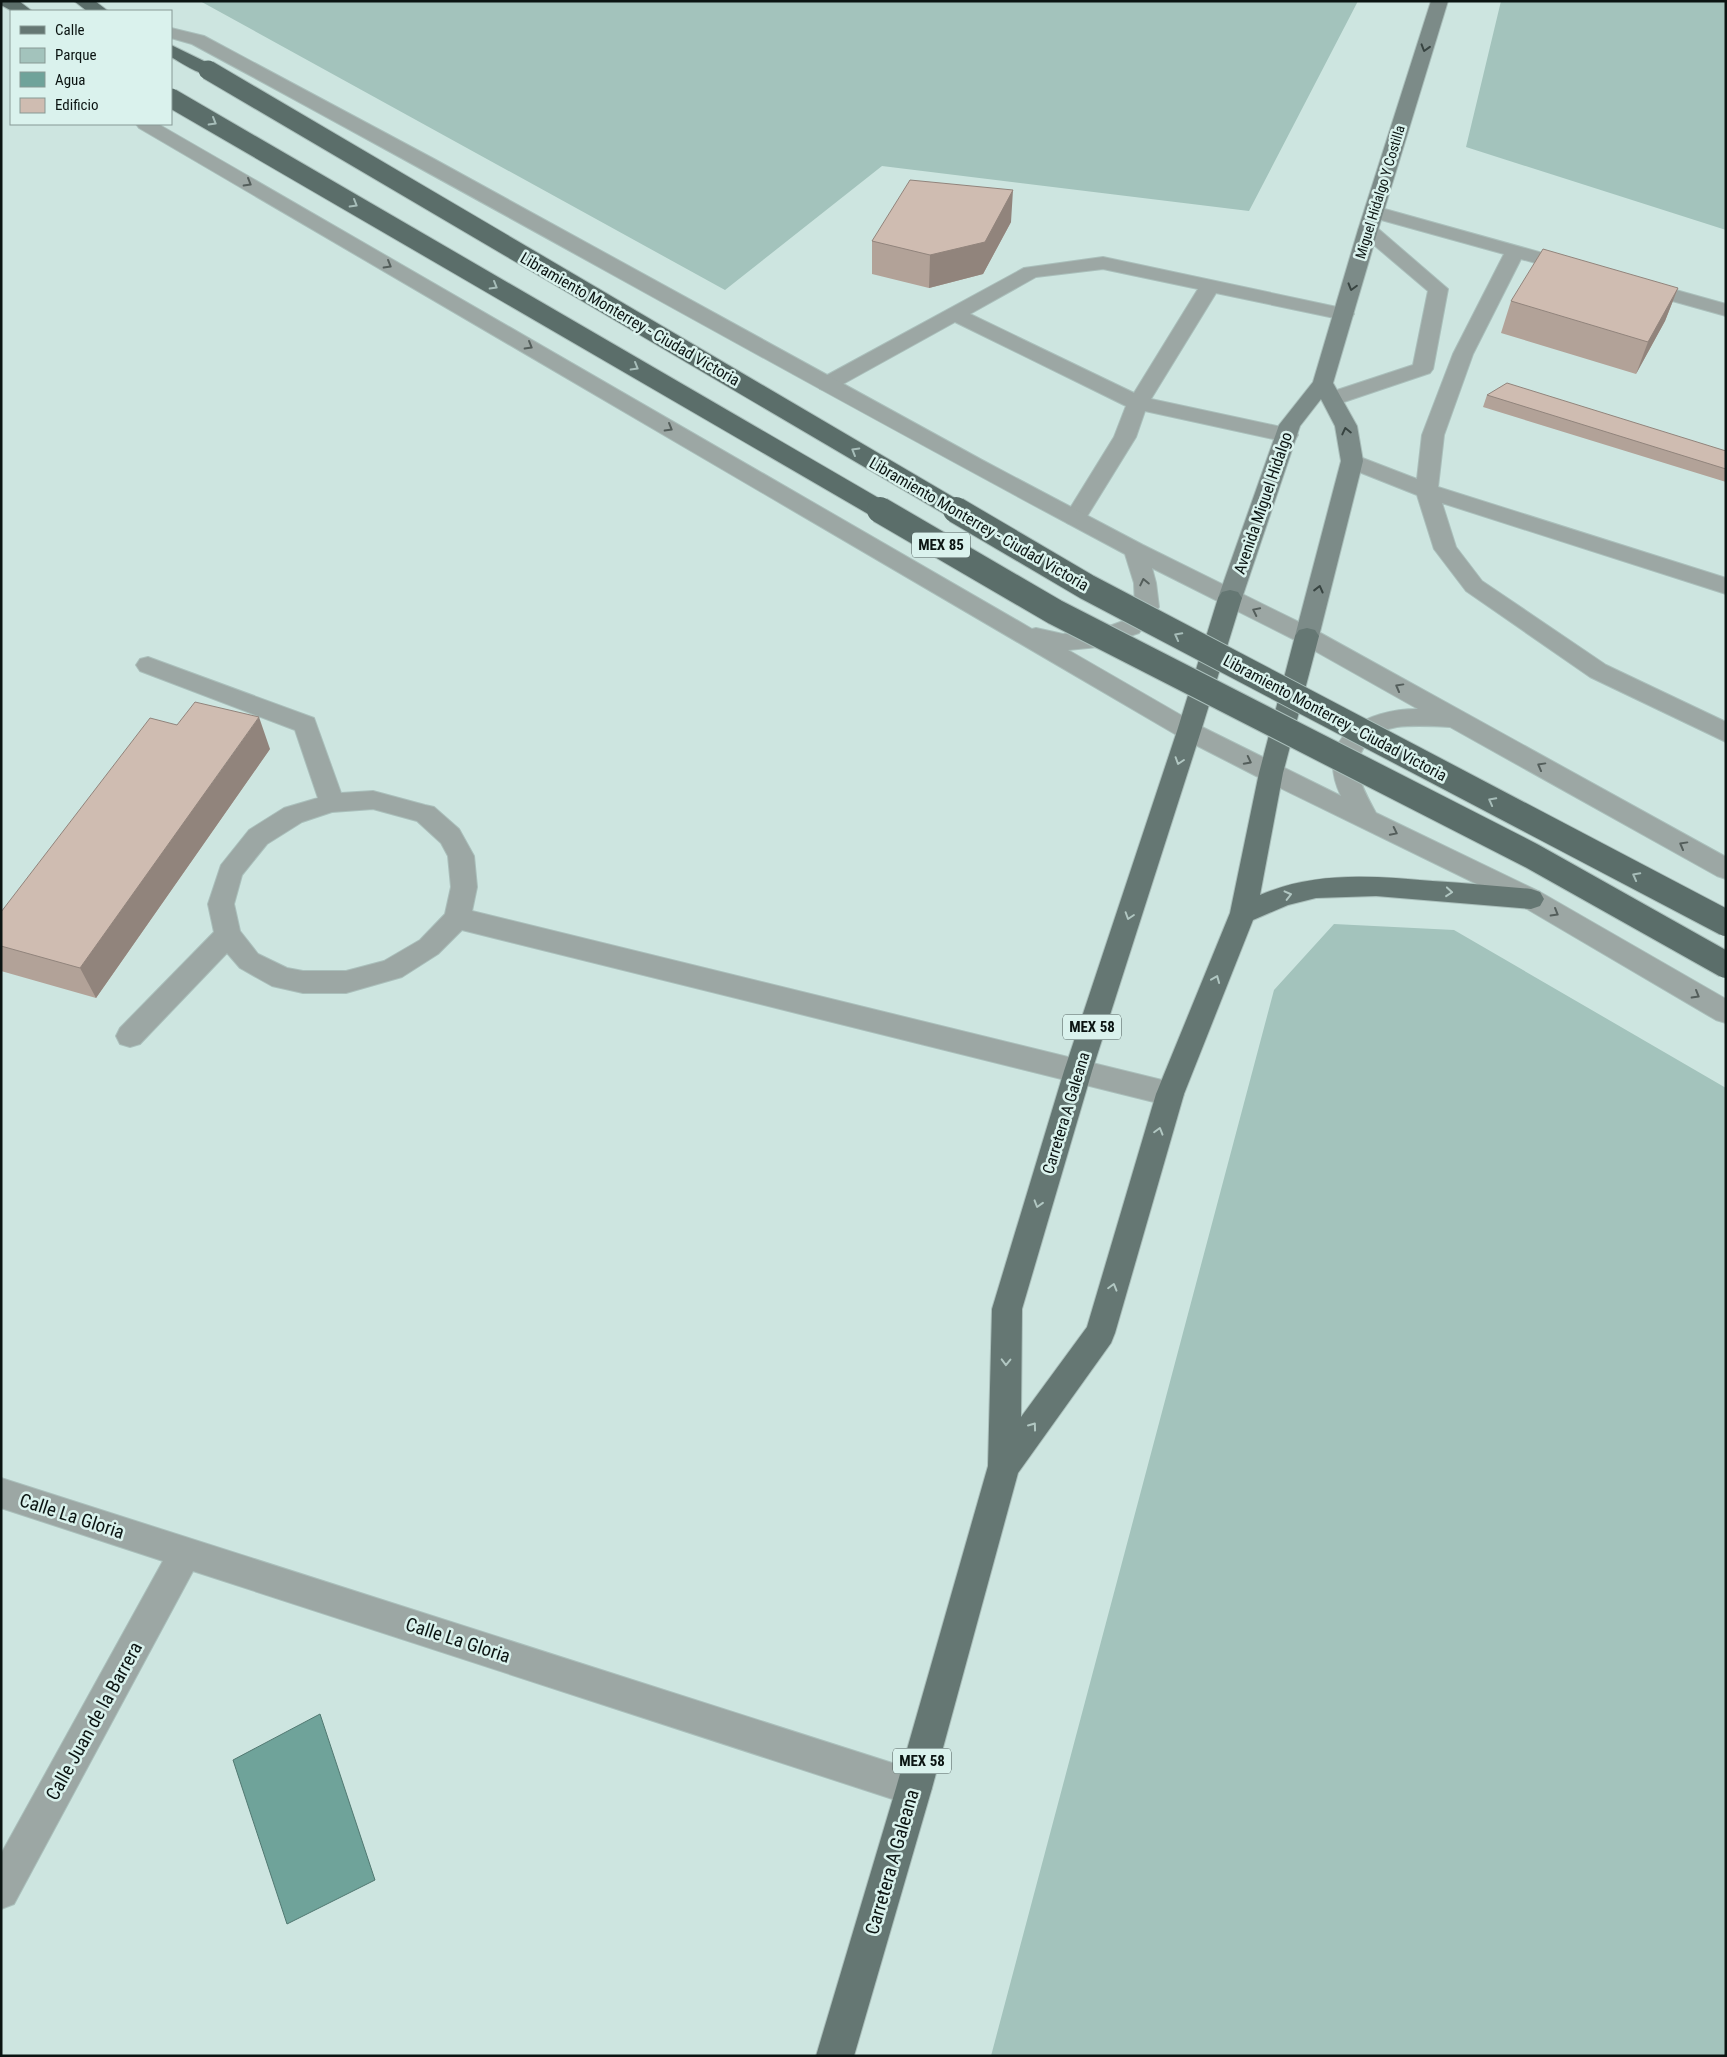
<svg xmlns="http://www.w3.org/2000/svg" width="1727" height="2057" viewBox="0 0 1727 2057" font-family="'Roboto Condensed',sans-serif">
  <rect width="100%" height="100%" fill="#cde5e0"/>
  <!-- green -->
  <path fill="#a3c3bc" d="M200,1H1358L1249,211L882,166L725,290Z
    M1501,1H1726V230L1466,147Z
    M1334,924L1454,930L1726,1088V2056H991L1274,990Z"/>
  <!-- water -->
  <path fill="#6fa39a" stroke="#517871" d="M320,1714L375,1880L287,1924L233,1760Z"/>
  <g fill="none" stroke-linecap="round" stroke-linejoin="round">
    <defs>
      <path id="service" d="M1374,206L1582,264L1585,268L1582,272L1575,274L1521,259L1473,354L1444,435L1438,487L1726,578V594L1442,503L1456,547L1482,581L1606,665L1726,722V742L1590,677L1466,591L1434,549L1417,495L1344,466L1341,461L1344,456L1352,454L1417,479L1422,435L1453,354L1504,254L1367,216L1364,212L1367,208Z
        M1368,224L1375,226L1448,289L1433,369L1430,373L1332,406L1325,404L1321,399L1325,394L1413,365L1428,291L1361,234L1358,230L1361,226Z
        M1103,257L1351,310L1354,314L1351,318L1344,320L1216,293L1151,399L1295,430L1298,435L1295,440L1287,442L1145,411L1136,437L1086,518L1083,523L1075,525L1067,523L1064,518L1114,437L1126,406L955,322L834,389L827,390L820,389L817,384L820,379L1024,268ZM1103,269L1198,289L1134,393L970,314L1036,277Z
        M1640,280L1726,304V316L1633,290L1630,286L1633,282Z
        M148,657L314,718L341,793L373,791L425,805L434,807L459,829L474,856L477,887L472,911L1170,1082L1180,1086L1184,1094L1180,1102L1170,1106L462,930L438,954L402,977L346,993H303L272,986L240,968L227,953L140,1044L130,1047L120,1044L116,1036L120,1028L214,932L208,904L221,865L249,830L284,808L318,798L295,730L140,671L136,665L140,659ZM373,809L417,821L441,843L448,856L451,887L445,914L420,940L384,961L346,971H303L287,968L258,954L240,931L234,904L242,875L267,844L302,822L332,812Z"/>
      <path id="minor" d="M1,1478L914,1770L926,1776L932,1788L926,1800L914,1806L193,1571L14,1904L1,1909V1854L163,1561L1,1508Z"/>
      <path id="tertiary" d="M171,28L204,36L434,159L982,460L1143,545L1315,630L1726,857V879L1717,876L1450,727C1433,726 1414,725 1397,727C1385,729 1374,734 1367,743C1348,766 1364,791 1376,813L1540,892L1726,999V1023L1716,1020L1522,906L1262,779L1180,737L139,128L136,124H158L1032,629L1036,628L1063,634L1096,631L1123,621L1135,606L1134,583L1125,554C812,388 504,212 192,44L171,38ZM1152,568L1299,642L1418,709C1367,709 1312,736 1341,796L1198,725L1068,650L1098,647L1139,633L1159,607L1156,583Z"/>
      <path id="secondary" d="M1431,1H1448L1378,230L1333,383L1357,426L1363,461L1319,636L1315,642L1307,644L1299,642L1295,636L1341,461L1335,426L1321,399L1300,426L1242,598L1238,604L1230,606L1222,604L1218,598L1279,425L1313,382L1358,230Z"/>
      <path id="primary" d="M1230,590L1238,592L1242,598L1201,731L1092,1071L1022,1309L1021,1417L1087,1327L1156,1094L1230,913L1259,773L1295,636L1299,630L1307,628L1315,630L1319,636L1283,773L1260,895C1315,871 1374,876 1432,881C1465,883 1498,886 1531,889L1540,892L1544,899L1540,906L1531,909L1376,896L1316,898L1288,905L1253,920L1184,1094L1115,1333L1111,1343L1018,1473L932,1788L854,2056H816L896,1788L988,1466L992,1309L1064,1071L1177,731L1218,598L1222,592Z"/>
      <path id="trunk" d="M1,1H19L32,11H12L1,5Z
        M74,1H95L108,11H87Z
        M171,45L214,66L217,70L214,74C200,77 184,64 171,57Z"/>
    </defs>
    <!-- service casing -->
    <use href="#service" stroke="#aabfbb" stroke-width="2"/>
    <!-- minor casing -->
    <use href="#minor" stroke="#aabfbb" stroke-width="2"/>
    <!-- tertiary casing -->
    <use href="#tertiary" stroke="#aabfbb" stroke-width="2"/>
    <!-- secondary casing -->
    <use href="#secondary" stroke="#aabfbb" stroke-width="2"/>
    <!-- primary casing -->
    <use href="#primary" stroke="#aabfbb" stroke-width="2"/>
    <!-- trunk casing -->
    <use href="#trunk" stroke="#aabfbb" stroke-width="2"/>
    <!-- service -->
    <use href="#service" fill="#9ca7a4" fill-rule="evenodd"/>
    <!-- minor -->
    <use href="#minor" fill="#9ca7a4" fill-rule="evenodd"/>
    <!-- tertiary -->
    <use href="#tertiary" fill="#9ca7a4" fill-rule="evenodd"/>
    <!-- secondary -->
    <use href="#secondary" fill="#7c8b88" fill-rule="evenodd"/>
    <!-- primary -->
    <use href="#primary" fill="#657773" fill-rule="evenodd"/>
    <!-- trunk -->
    <use href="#trunk" fill="#5b6e6a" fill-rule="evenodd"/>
    <defs>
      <path id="trunk-bridge-far1" d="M208,70L958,511
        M171,98L882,511"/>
      <path id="trunk-bridge" d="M880,510L1055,612L1532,856L1726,965
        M956,510L1087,587L1726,923"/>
    </defs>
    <!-- trunk-bridge-far1 casing -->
    <use href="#trunk-bridge-far1" stroke="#aabfbb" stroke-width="21" stroke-linecap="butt"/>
    <!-- trunk-bridge casing -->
    <use href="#trunk-bridge" stroke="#aabfbb" stroke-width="28" stroke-linecap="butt"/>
    <!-- trunk-bridge-far1 -->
    <use href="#trunk-bridge-far1" stroke="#5b6e6a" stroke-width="19"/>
    <!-- trunk-bridge -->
    <use href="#trunk-bridge" stroke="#5b6e6a" stroke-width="26"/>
  </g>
  <!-- wall -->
  <path fill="#b2a298" d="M1011,222L983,274L929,288L872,274V241Z
    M1678,288L1665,321L1636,374L1501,333L1511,301Z
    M1487,395L1726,451V482L1483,407Z
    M270,749L96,998L1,971V912Z"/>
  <!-- shaded-wall -->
  <path fill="#91847c" d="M1013,190L1011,222L983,274L929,288L930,255Z
    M1678,288L1665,321L1636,374L1648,342Z
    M259,717L270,749L96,998L80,968Z"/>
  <!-- building -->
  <path fill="#cfbcb1" stroke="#91847c" d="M910,180L1013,190L985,242L930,255L872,241Z
    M1543,249L1678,288L1648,342L1511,301Z
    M1507,383L1726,451V469L1487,395Z
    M195,702L259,717L80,968L1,946V912L150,718L177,725Z"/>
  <!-- one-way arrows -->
  <defs><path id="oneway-chevron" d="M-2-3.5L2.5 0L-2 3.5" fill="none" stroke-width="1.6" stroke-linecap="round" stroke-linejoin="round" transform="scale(1.25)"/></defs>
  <g stroke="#384441">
    <use href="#oneway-chevron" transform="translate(1425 48) rotate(107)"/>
    <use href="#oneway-chevron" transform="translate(1352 287) rotate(106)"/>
    <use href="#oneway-chevron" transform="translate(1346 431) rotate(-103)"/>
    <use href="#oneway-chevron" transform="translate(1319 589) rotate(-76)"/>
  </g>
  <g stroke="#a7bdb9">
    <use href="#oneway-chevron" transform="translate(213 122) rotate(30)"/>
    <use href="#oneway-chevron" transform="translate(354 204) rotate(30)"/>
    <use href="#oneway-chevron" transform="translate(494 286) rotate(30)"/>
    <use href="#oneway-chevron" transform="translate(635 367) rotate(30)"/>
    <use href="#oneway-chevron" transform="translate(855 451) rotate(-150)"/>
    <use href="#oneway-chevron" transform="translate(1178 636) rotate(-152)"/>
    <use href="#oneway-chevron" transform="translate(1492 801) rotate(-152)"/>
    <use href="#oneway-chevron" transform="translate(1636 876) rotate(-152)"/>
  </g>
  <g stroke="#545e5b">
    <use href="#oneway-chevron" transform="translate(248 183) rotate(30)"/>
    <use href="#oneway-chevron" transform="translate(388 265) rotate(30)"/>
    <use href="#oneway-chevron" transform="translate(529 346) rotate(30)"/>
    <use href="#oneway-chevron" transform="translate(669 428) rotate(30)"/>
    <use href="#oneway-chevron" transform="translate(1144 582) rotate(-102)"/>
    <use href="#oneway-chevron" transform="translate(1256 611) rotate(-154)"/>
    <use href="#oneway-chevron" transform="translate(1399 687) rotate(-151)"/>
    <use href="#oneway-chevron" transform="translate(1248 761) rotate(27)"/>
    <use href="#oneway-chevron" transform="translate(1541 766) rotate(-151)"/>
    <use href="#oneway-chevron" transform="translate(1394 832) rotate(26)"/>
    <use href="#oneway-chevron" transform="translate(1683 845) rotate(-151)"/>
    <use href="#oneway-chevron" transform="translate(1555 913) rotate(30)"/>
    <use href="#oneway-chevron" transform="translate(1696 995) rotate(30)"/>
  </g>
  <g stroke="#b1c7c2">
    <use href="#oneway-chevron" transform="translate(1179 761) rotate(108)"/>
    <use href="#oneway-chevron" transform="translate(1449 892) rotate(5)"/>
    <use href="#oneway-chevron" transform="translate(1288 895) rotate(-14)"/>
    <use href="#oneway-chevron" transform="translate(1129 916) rotate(108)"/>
    <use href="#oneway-chevron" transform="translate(1216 979) rotate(-68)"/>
    <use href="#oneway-chevron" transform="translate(1159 1131) rotate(-74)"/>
    <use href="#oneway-chevron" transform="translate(1038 1204) rotate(107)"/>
    <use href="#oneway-chevron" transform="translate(1113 1287) rotate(-74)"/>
    <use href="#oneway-chevron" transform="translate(1006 1362) rotate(91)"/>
    <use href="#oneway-chevron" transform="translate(1033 1426) rotate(-54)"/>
  </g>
  <g text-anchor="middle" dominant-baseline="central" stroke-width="5" stroke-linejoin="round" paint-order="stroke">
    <!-- far-street labels -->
    <g font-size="14" fill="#0b1412" stroke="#daf2ed">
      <text transform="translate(1380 192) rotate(-73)">Miguel Hidalgo Y Costilla</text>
    </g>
    <!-- shield labels -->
    <g fill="#daf2ed" stroke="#495754" stroke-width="1">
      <rect x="912" y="532.5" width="58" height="25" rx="4"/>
      <rect x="1063" y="1014.5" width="58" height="25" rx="4"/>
      <rect x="893" y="1748.5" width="58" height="25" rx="4"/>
    </g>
    <g font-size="15" font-weight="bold" fill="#0b1412">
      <text x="941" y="545">MEX 85</text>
      <text x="1092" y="1027">MEX 58</text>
      <text x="922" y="1761">MEX 58</text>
    </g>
    <!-- street labels -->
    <g font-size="16" fill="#0b1412" stroke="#daf2ed">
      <text transform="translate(630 319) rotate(30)">Libramiento Monterrey - Ciudad Victoria</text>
      <text transform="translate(1263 503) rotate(-71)">Avenida Miguel Hidalgo</text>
      <text transform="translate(979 524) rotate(30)">Libramiento Monterrey - Ciudad Victoria</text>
      <text transform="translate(1335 718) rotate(28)">Libramiento Monterrey - Ciudad Victoria</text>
      <text transform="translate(1066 1113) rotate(-73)">Carretera A Galeana</text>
    </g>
    <!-- near-street labels -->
    <g font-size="19" fill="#0b1412" stroke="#daf2ed">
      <text transform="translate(72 1516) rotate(18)">Calle La Gloria</text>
      <text transform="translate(458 1640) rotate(18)">Calle La Gloria</text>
      <text transform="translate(94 1721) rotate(-61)">Calle Juan de la Barrera</text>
      <text transform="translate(892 1862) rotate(-74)">Carretera A Galeana</text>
    </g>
  </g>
  <!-- border -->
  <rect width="1727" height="2057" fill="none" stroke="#0b1412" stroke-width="5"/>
  <!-- legend -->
  <rect x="10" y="10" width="162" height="115" fill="#daf2ed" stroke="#879995"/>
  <rect x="20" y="26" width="25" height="8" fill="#657773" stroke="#879995"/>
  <text x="55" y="35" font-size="15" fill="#0b1412">Calle</text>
  <rect x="20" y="48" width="25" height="15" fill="#a3c3bc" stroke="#879995"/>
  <text x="55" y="60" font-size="15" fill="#0b1412">Parque</text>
  <rect x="20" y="72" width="25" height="15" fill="#6fa39a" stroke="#879995"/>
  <text x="55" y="85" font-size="15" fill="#0b1412">Agua</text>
  <rect x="20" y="98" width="25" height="15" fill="#cfbcb1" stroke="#879995"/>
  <text x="55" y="110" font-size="15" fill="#0b1412">Edificio</text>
</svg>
